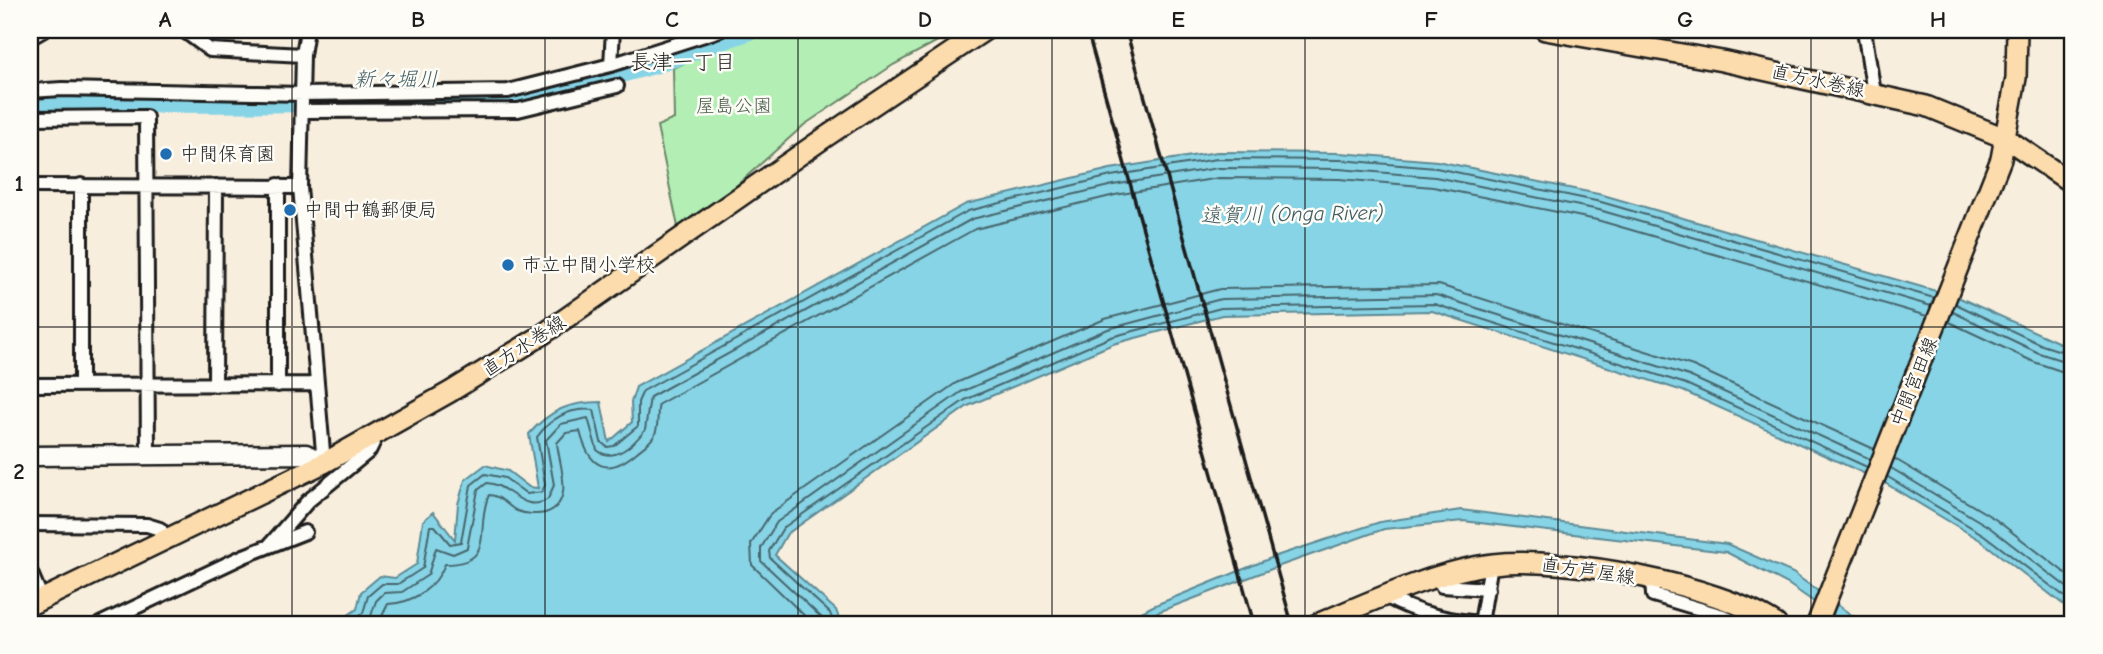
<svg xmlns="http://www.w3.org/2000/svg" width="2103" height="654" viewBox="0 0 2103 654" font-family="'Comic Neue','Klee One',sans-serif">
  <rect width="100%" height="100%" fill="#f8eedd"/>
  <filter id="ink" filterUnits="userSpaceOnUse"><feTurbulence type="fractalNoise" baseFrequency=".0143" numOctaves="2"/><feDisplacementMap in="SourceGraphic" scale="14" xChannelSelector="R" yChannelSelector="G"/><feConvolveMatrix kernelMatrix="1 2 1 2 8 2 1 2 1" color-interpolation-filters="sRGB"/></filter>
  <g filter="url(#ink)">
    <!-- green -->
    <path fill="#b3efb5" stroke="#688668" stroke-width="2" d="M760,30H958L893,65L804,125L736,186L678,227L657,126L674,119L673,68Z"/>
    <!-- water -->
    <path fill="#87d4e6" stroke="#5c8a95" stroke-width="2" d="M1217,152L1340,153L1437,161L1603,195L1960,298L2073,349V612L1980,540L1883,482L1683,391L1432,311L1222,315L1113,344L968,406L787,534L775,555L836,610L841,624H335L357,609L361,592L380,576L395,578L417,564L423,521L433,512L455,540L458,504L465,480L485,465L508,471L529,487L538,488L529,434C550,410 569,402 601,402L609,442L632,422L631,402L636,387L966,204L1110,169Z
      M1461,510L1727,544L1793,573L1864,624H1846L1788,584L1726,552L1463,521L1384,529L1274,568L1153,614L1134,624H1119L1153,606L1276,556L1380,522Z"/>
    <g fill="none" stroke-linecap="round" stroke-linejoin="round">
      <!-- shore -->
      <path stroke="#47666d" stroke-width="2" d="M1956,304L2042,345L2073,355
        M1953,312L2039,353L2073,364
        M1949,322L2034,362L2073,375
        M1895,459L1995,519L2073,579
        M1891,468L1989,527L2073,592
        M1888,477L1984,535L2073,603
        M347,624L363,613L368,596L382,584H398L423,568L430,526H435L450,544L461,542L471,485L485,474L505,478L527,494L542,492L545,485L537,437C551,418 570,407 594,410L601,442L607,447L614,446L638,426V402L643,391L968,211L1111,176L1217,159L1340,160L1436,168L1601,202L1934,298
        M362,624L371,616L376,601L384,593L402,592L428,575L436,548L453,554L467,548L478,490L487,483C509,484 524,515 548,499L554,485L546,440L561,424L588,418L597,450C614,464 634,444 645,430L650,397L972,219L1113,185L1218,168L1339,169L1435,177L1599,210L1931,306
        M378,624L388,604C413,603 436,588 445,564C498,564 474,526 489,495C500,495 507,506 517,511C525,514 537,515 545,513C576,503 559,465 557,443L566,433L580,431C589,468 607,478 637,452C643,447 650,443 654,436C660,426 656,414 659,404L975,229L1115,195L1219,178L1339,179L1433,187L1597,220L1927,316
        M813,624L752,565L751,544L771,513L956,383L1105,319L1220,289L1439,285L1693,366L1874,449
        M825,624L822,618L761,561V548L777,522L961,392L1108,329L1221,299L1436,295L1689,376L1870,459
        M834,624L830,613L770,558L769,551L783,528L965,400L1111,337L1221,308L1434,304L1686,384L1867,467"/>
      <!-- river -->
      <path stroke="#87d4e6" stroke-width="19" d="M30,104L517,102L659,63L751,30"/>
      <defs>
        <path id="street" d="M183,30L210,50L303,55
          M307,30L303,55L300,187L324,463
          M1864,30L1874,93
          M30,38L44,30
          M611,65L613,30
          M30,91L62,89L303,94L508,91L611,65L720,30
          M302,111L518,110L617,86
          M30,118L146,117L148,455
          M81,185V385
          M30,186L300,187
          M30,385L317,384
          M215,385L216,186
          M278,385V185
          M30,524L147,525L160,529L167,540
          M269,546L308,501L369,451L377,435
          M30,571L42,599
          M1652,580L1653,595L1723,616L1738,624
          M1442,586L1488,589
          M1385,596C1419,615 1452,621 1490,624
          M1481,623L1491,564
          M100,624L244,556L305,532"/>
        <path id="secondary" d="M30,456L306,454L324,463"/>
        <path id="primary" d="M1545,30L1722,61L1926,106L2007,139L2073,184
          M30,605L324,463L450,392L539,337L824,138L985,30
          M1317,624C1370,602 1435,571 1493,564C1565,556 1716,584 1776,624
          M1817,624L2001,159L2016,78L2017,30"/>
      </defs>
      <!-- street casing -->
      <use href="#street" stroke="#1c1c1c" stroke-width="18"/>
      <!-- secondary casing -->
      <use href="#secondary" stroke="#1c1c1c" stroke-width="23"/>
      <!-- primary casing -->
      <use href="#primary" stroke="#1c1c1c" stroke-width="24"/>
      <!-- street -->
      <use href="#street" stroke="#fdfcf7" stroke-width="12"/>
      <!-- secondary -->
      <use href="#secondary" stroke="#fdfcf7" stroke-width="18"/>
      <!-- primary -->
      <use href="#primary" stroke="#fcdcac" stroke-width="19"/>
      <!-- rail -->
      <path stroke="#1c1c1c" stroke-width="3.5" d="M1087,30L1254,624
        M1126,30L1292,624"/>
    </g>
  </g>
  <!-- grid -->
  <path fill="none" stroke="#1c1c1c" stroke-width="2" stroke-opacity="0.55" d="M292,30V624M545,30V624M798,30V624M1052,30V624M1305,30V624M1558,30V624M1811,30V624M30,327H2073"/>
  <!-- markers -->
  <g fill="#1f6fb2" stroke="#fdfcf7" stroke-width="2.5">
    <circle cx="166" cy="154" r="7"/>
    <circle cx="290" cy="210" r="7"/>
    <circle cx="508" cy="265" r="7"/>
  </g>
  <g text-anchor="middle" dominant-baseline="central" stroke-width="5" stroke-linejoin="round" paint-order="stroke">
    <!-- street labels -->
    <g font-size="19" fill="#1c1c1c" stroke="#fdfcf7">
      <text transform="translate(1818 81) rotate(12)">直方水巻線</text>
      <text transform="translate(524 346) rotate(-33)">直方水巻線</text>
      <text transform="translate(1914 382) rotate(-68)">中間宮田線</text>
      <text transform="translate(1588 571) rotate(8)">直方芦屋線</text>
    </g>
    <!-- park labels -->
    <g font-size="19" fill="#495b4a" stroke="#fdfcf7">
      <text x="734" y="106">屋島公園</text>
    </g>
    <!-- poi labels -->
    <g font-size="19" fill="#1c1c1c" stroke="#fdfcf7" text-anchor="start">
      <text x="180" y="154">中間保育園</text>
      <text x="304" y="210">中間中鶴郵便局</text>
      <text x="522" y="265">市立中間小学校</text>
    </g>
    <!-- neighbourhood labels -->
    <g font-size="21" fill="#1c1c1c" stroke="#fdfcf7">
      <text x="683" y="62">長津一丁目</text>
    </g>
    <!-- water labels -->
    <g font-size="21" font-style="italic" fill="#415c63" stroke="#fdfcf7">
      <text x="396" y="79">新々堀川</text>
      <text transform="translate(1292 214) rotate(-1)">遠賀川 (Onga River)</text>
    </g>
  </g>
  <!-- margin -->
  <rect width="2103" height="654" fill="none" stroke="#fdfcf7" stroke-width="77"/>
  <rect x="38" y="38" width="2026" height="578" fill="none" stroke="#1c1c1c" stroke-width="2.5"/>
  <g font-size="23" text-anchor="middle" font-weight="bold" fill="#1c1c1c">
    <text x="165" y="27">A</text>
    <text x="418" y="27">B</text>
    <text x="672" y="27">C</text>
    <text x="925" y="27">D</text>
    <text x="1178" y="27">E</text>
    <text x="1431" y="27">F</text>
    <text x="1685" y="27">G</text>
    <text x="1938" y="27">H</text>
    <text x="19" y="191">1</text>
    <text x="19" y="479">2</text>
  </g>
</svg>
